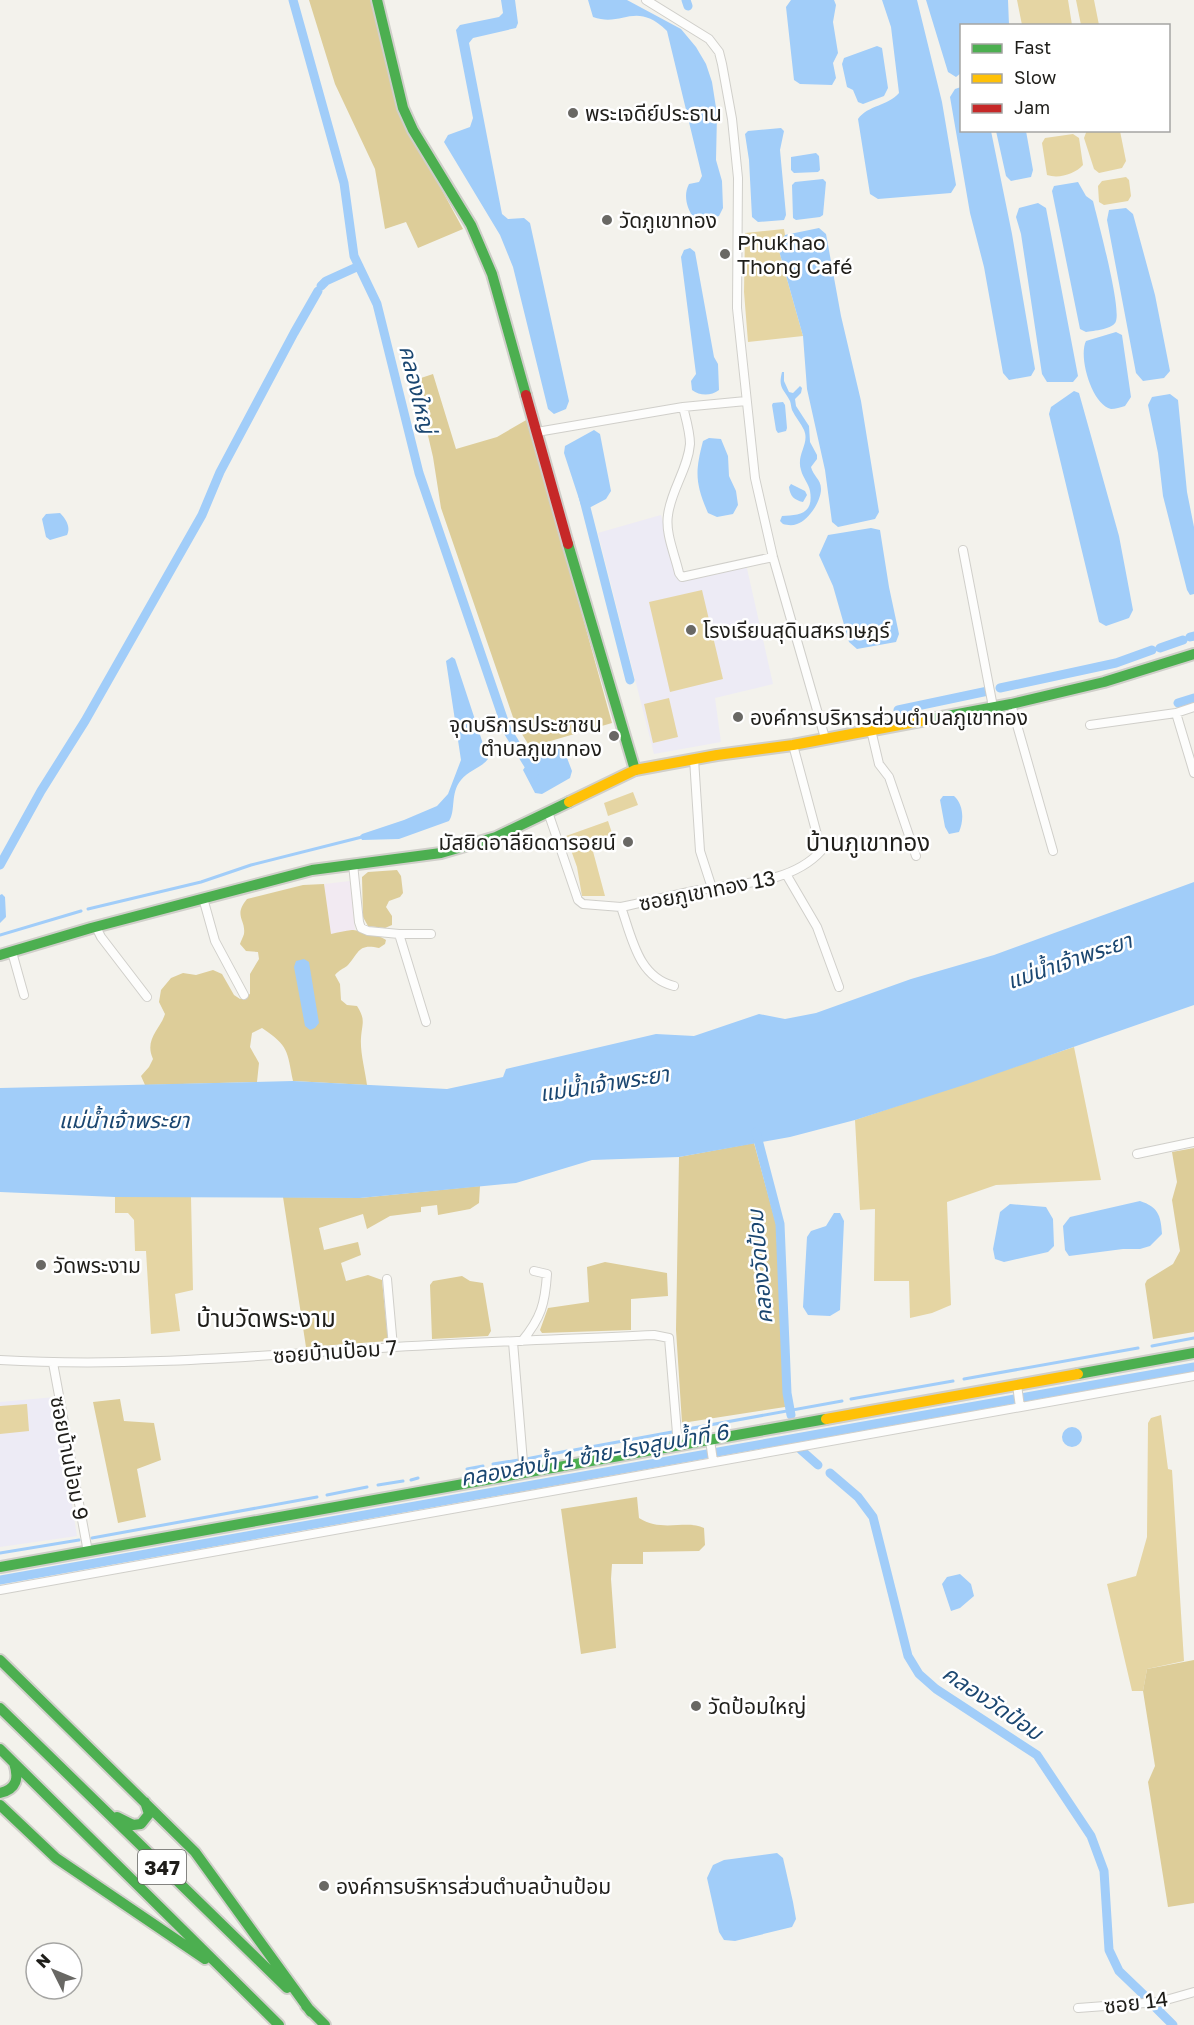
<svg xmlns="http://www.w3.org/2000/svg" width="1194" height="2025" viewBox="0 0 1194 2025" font-family="'Golos Text','Noto Sans Thai',sans-serif">
  <rect width="100%" height="100%" fill="#f3f2ec"/>
  <!-- industrial -->
  <path fill="#f2eaf2" d="M350,881L355,930L331,934L324,884Z"/>
  <!-- education -->
  <path fill="#edebf5" d="M661,515L680,580L746,564L773,684L715,698L721,742L654,754L598,533Z
    M55,1397L77,1536L0,1547V1402Z"/>
  <!-- green -->
  <path fill="#e5d5a3" d="M1017,0H1068L1072,25H1022Z
    M1076,0H1094L1099,25H1081Z
    M1087,130L1120,131L1126,161L1122,168L1099,173L1094,169L1084,138Z
    M1073,134L1079,138L1083,165C1075,174 1059,179 1047,175L1042,143L1045,138Z
    M1126,177L1129,180L1131,196L1128,201L1104,205L1099,202L1098,186L1102,181Z
    M784,229L785,235L778,247L803,336L748,342L744,292L745,233Z
    M702,590L723,679L670,692L649,602Z
    M669,698L678,737L653,743L644,704Z
    M633,792L638,805L608,816L604,803Z
    M608,821L613,836L591,844L605,896H582L577,867L566,836Z
    M1074,1047L1101,1180L996,1185L947,1202L951,1305L932,1313L910,1318L909,1281H874L875,1209L860,1210L855,1120Z
    M115,1197H191L193,1290L175,1294L180,1331L151,1334L146,1251H135L134,1220L128,1213H115Z
    M27,1404L29,1431L0,1434V1406Z
    M1161,1415L1168,1469L1172,1470L1184,1661L1147,1669L1143,1691H1132L1107,1584L1136,1576L1147,1537L1148,1423L1151,1418Z"/>
  <!-- forest -->
  <path fill="#ddcd99" d="M309,0H373L417,144L463,229L418,248L406,222L385,229L375,169L335,84Z
    M433,374L456,449L497,437L528,419L612,723L530,747L515,723L441,508L433,457L415,380Z
    M397,870L401,876L403,893L400,897L389,901L386,907L392,916V925L385,928L368,926L363,917L362,877L368,872Z
    M324,884L331,934C338,932 345,931 352,930C357,930 382,936 386,940L385,944L379,948C357,943 359,954 347,966C343,969 339,970 335,975L340,984L341,1000L347,1005L357,1006C366,1020 362,1023 361,1038C360,1052 365,1070 367,1085L293,1081C287,1051 289,1046 262,1028L252,1033L250,1047L259,1063L257,1082L145,1085L141,1076L149,1067L153,1059C144,1039 160,1030 165,1014L159,1002L161,990L171,978L183,973L196,975L213,970L222,974L234,995L240,999L250,994V974L259,959L258,952L246,951L240,944C241,941 243,937 244,934C246,919 233,916 247,899L303,885Z
    M754,1143L776,1224L785,1407L682,1423L676,1330L679,1157Z
    M1194,1148V1332L1153,1339L1145,1284L1147,1280L1173,1264L1180,1251L1172,1200L1177,1182L1172,1152Z
    M480,1186L479,1203L470,1209L438,1215L437,1205L421,1207V1212L390,1216L367,1229L363,1214L319,1228L324,1250L358,1242L361,1255L341,1263L346,1281L368,1275L382,1280L388,1341L306,1347L283,1197L360,1198Z
    M605,1262L667,1273L668,1296L631,1299V1330L542,1333L540,1330L548,1308L589,1302L587,1267Z
    M462,1276L470,1281L483,1283L491,1331L488,1336L432,1339L430,1285L433,1281Z
    M120,1399L124,1421L154,1423L161,1460L137,1469L146,1517L118,1523L93,1402Z
    M637,1497L639,1518C662,1533 687,1519 704,1528L705,1545L699,1551L643,1552V1564H612L611,1579L616,1648L581,1654L561,1509Z
    M1194,1660V1903L1168,1907L1148,1782L1155,1766L1143,1691L1147,1669Z"/>
  <!-- water -->
  <path fill="#a1cdf9" d="M501,0H515L518,23L516,28L473,38L469,43L502,214L508,219L524,218L530,223L569,401L566,409L554,414L548,409L513,267L500,235L444,142L448,135L470,127L473,118L456,30L460,25L499,17L503,13Z
    M588,0H627L681,29L696,47L706,64L712,82L717,114L716,160L722,181L723,208L719,216L707,219L693,217C687,208 683,195 689,184L699,182L702,176L667,31C635,0 623,28 593,17Z
    M791,0H834L836,5L833,22L838,53L833,63L836,78L832,85L800,84L794,80L786,7Z
    M882,0H917L942,102L956,185L951,193L878,199L870,194L858,119C868,105 888,106 899,93L891,27Z
    M926,0H1008L1009,25L962,26L961,73L956,77L948,72Z
    M877,46L882,48L888,88L884,96L863,104L858,102L853,90L847,87L842,64L844,58Z
    M961,87L962,130L991,131L1012,234L1035,369L1031,376L1009,380L1003,373L984,267L970,213L950,97L955,89Z
    M781,128L784,131L780,150L786,215L784,220L758,222L752,217L749,160L745,134L748,131Z
    M996,131H1026L1033,170L1031,177L1011,181L1006,176Z
    M816,153L819,156L820,170L818,172L794,173L791,170V157Z
    M823,179L826,182L823,215L820,217L796,220L793,218L792,185L795,182Z
    M1078,182L1086,196L1093,201C1098,221 1121,306 1116,321C1114,329 1093,331 1086,332L1080,329L1052,191L1054,186Z
    M1038,203L1046,208L1078,376L1073,382H1047L1042,374L1021,234L1016,217L1019,208Z
    M1126,208L1133,214L1155,295L1170,371L1164,378L1143,381L1136,373L1107,220L1109,210Z
    M819,228L826,234L841,316L861,401L879,512L875,519L838,527L832,522L825,470L807,389L803,336L778,247L785,235Z
    M690,248L695,252L714,357L718,364L719,390C711,396 700,396 692,390L691,381L696,374L681,257L684,250Z
    M1116,332L1122,335L1131,397L1125,406C1121,407 1115,409 1111,409C1092,405 1078,357 1086,341Z
    M782,372H784V381L789,392L793,393L800,386L802,388L801,393L795,399L796,406L809,426L810,442L817,455V459L811,467C813,476 821,479 821,489C821,501 809,520 797,524C792,526 787,525 783,524L780,521L782,516C798,515 814,515 810,491C809,484 803,478 801,470C796,454 810,444 804,430C801,423 795,417 792,410C791,407 791,404 790,401C783,388 778,388 782,372Z
    M1074,391L1079,393L1119,536L1133,610L1129,618L1106,626L1099,622L1049,414L1051,407Z
    M1170,394L1178,400L1187,492L1194,527V594L1190,595L1187,590L1163,496L1158,453L1148,405L1152,397Z
    M783,402L785,405L787,428L786,431L778,433L776,430L772,405L773,403Z
    M594,430L600,434L611,491L606,499L589,508L581,505L564,453L565,446Z
    M709,438L721,439L728,456L729,476L736,491L738,505L733,514L717,517L708,513C695,483 695,472 703,441Z
    M791,484L805,491L807,495L803,502C794,500 790,496 789,487Z
    M60,513C66,519 71,527 67,535L50,540L46,537L42,519L46,514Z
    M871,528L880,530L889,587L899,634L896,642L857,649L849,642L833,586L819,555L828,535Z
    M452,657L455,659L488,759C481,768 468,771 461,780C450,793 456,811 449,821L399,839L362,840L360,836L362,834L404,820L437,806L448,794L461,760L446,661Z
    M555,747L564,750L572,771L570,778L542,794L535,793L523,770L529,761Z
    M943,796H954C964,805 964,821 959,832L949,834L945,827L940,800Z
    M1194,882V1005L967,1084L855,1120L790,1137L679,1157L592,1160L516,1183L360,1198L115,1197L0,1192V1088L293,1081L447,1089L503,1077L506,1069L656,1034L694,1036L759,1014L785,1019L816,1013L911,979L994,955Z
    M2,894L5,897L6,917L0,923V895Z
    M304,959L309,962L319,1023L315,1028L310,1030L305,1026L294,967L296,961Z
    M1140,1201C1158,1207 1161,1215 1162,1234L1150,1246L1140,1249H1123L1069,1256L1065,1250L1063,1226L1070,1217Z
    M1010,1204L1046,1207L1053,1219L1054,1246L1048,1252L1004,1262L995,1259L993,1249L1000,1212Z
    M834,1213H840L844,1221L840,1310L830,1316L808,1315L803,1307L807,1237L811,1231L826,1226Z
    M1062 1437a10 10 0 1 1 20 0a10 10 0 1 1-20 0Z
    M960,1574L971,1584L974,1596L960,1608L951,1611L942,1584L947,1577Z
    M777,1853L783,1858L793,1902L796,1919L792,1927L735,1941L724,1940L719,1932L707,1878L713,1865L724,1860Z"/>
  <g fill="none" stroke-linecap="round" stroke-linejoin="round">
    <!-- stream -->
    <path stroke="#a1cdf9" stroke-width="3" d="M88,909L201,882L251,865L362,837
      M0,935L81,911
      M1152,1346L1194,1338
      M964,1379L1138,1348
      M851,1399L953,1381
      M682,1430L842,1401
      M574,1450L672,1432
      M526,1459L567,1451
      M493,1464L519,1460
      M467,1469L483,1466
      M411,1480L418,1478
      M378,1485L403,1481
      M327,1495L367,1487
      M92,1538L317,1497
      M0,1553L79,1540"/>
    <!-- canal -->
    <path stroke="#a1cdf9" stroke-width="9" d="M293,0L344,183L354,256L377,304L419,473L507,730L534,774
      M686,0L688,6
      M321,286L326,281L359,266
      M583,496L630,680
      M1190,637L1194,636
      M1160,648L1183,640
      M1000,688L1116,663L1152,650
      M1178,703L1194,698
      M898,710L988,691
      M0,865L41,791L85,721L202,515L220,472L294,333L318,291
      M756,1132L780,1224L787,1393L791,1415
      M801,1450L818,1465
      M830,1473L858,1497L873,1517L908,1656L919,1674L936,1689L1037,1755L1091,1836L1104,1871L1109,1950L1119,1971L1145,1996
      M0,1580L1194,1367
      M1156,2008L1173,2025"/>
    <defs>
      <path id="street" d="M646,0L709,39L719,52L722,64L732,119L738,178L737,308L755,478L773,557L825,738
        M683,407C686,419 690,432 690,444C688,469 671,490 668,515C665,533 675,555 679,573L682,577L773,557
        M537,432L683,407L746,401
        M963,550L993,707
        M1011,704L1053,851
        M1176,713L1194,773
        M1090,725L1176,713L1194,707
        M871,730L879,764L889,777L916,856
        M694,759L700,851L712,888
        M548,812L578,900L583,904L621,907C632,938 638,977 674,986
        M353,864L359,922L361,928L368,931L399,934L426,1022
        M786,874L817,927L839,987
        M203,898L215,941L244,995
        M621,907C645,902 669,896 694,891C735,883 790,885 821,851L819,842L793,745
        M96,927L101,937L147,997
        M399,934H431
        M12,952L24,995
        M1137,1154L1194,1142
        M387,1279L393,1347
        M522,1341C541,1318 545,1304 547,1274L534,1271
        M513,1342L524,1474
        M0,1360C132,1368 264,1355 395,1347C482,1342 568,1339 654,1335L669,1338L678,1445
        M53,1363L88,1552
        M1017,1385L1020,1407
        M710,1440L713,1461
        M0,1590L1194,1376
        M1078,2008L1159,2002L1194,1992"/>
      <path id="fast" d="M377,0L403,108L413,130L471,225L492,274L526,395
        M568,544L635,770
        M926,720L1011,704L1104,682L1194,654
        M0,955L91,928L312,870L441,853L496,837L569,802
        M1078,1374L1194,1353
        M0,1567L826,1419
        M0,1660L195,1852L311,2012
        M0,1708L287,1988
        M0,1749L279,2025
        M0,1793C17,1789 19,1778 14,1763
        M0,1805L56,1858L205,1959
        M117,1817L133,1825L141,1824L149,1814L145,1802
        M306,2006L325,2025"/>
      <path id="slow" d="M569,802L635,770L717,755L793,745L926,720
        M826,1419L1078,1374"/>
      <path id="jam" d="M526,395L568,544"/>
    </defs>
    <!-- street casing -->
    <use href="#street" stroke="#d0cfca" stroke-width="10"/>
    <!-- fast casing -->
    <use href="#fast" stroke="#d0cfca" stroke-width="14"/>
    <!-- slow casing -->
    <use href="#slow" stroke="#d0cfca" stroke-width="14"/>
    <!-- jam casing -->
    <use href="#jam" stroke="#d0cfca" stroke-width="14"/>
    <!-- street -->
    <use href="#street" stroke="#fdfdfc" stroke-width="8"/>
    <!-- fast -->
    <use href="#fast" stroke="#4caf50" stroke-width="10"/>
    <!-- slow -->
    <use href="#slow" stroke="#ffc107" stroke-width="10"/>
    <!-- jam -->
    <use href="#jam" stroke="#c62828" stroke-width="10"/>
  </g>
  <!-- markers -->
  <g fill="#696864" stroke="#fff" stroke-width="2">
    <circle cx="573" cy="113" r="6"/>
    <circle cx="607" cy="220" r="6"/>
    <circle cx="725" cy="254" r="6"/>
    <circle cx="691" cy="630" r="6"/>
    <circle cx="738" cy="717" r="6"/>
    <circle cx="614" cy="736" r="6"/>
    <circle cx="628" cy="842" r="6"/>
    <circle cx="41" cy="1265" r="6"/>
    <circle cx="696" cy="1706" r="6"/>
    <circle cx="324" cy="1886" r="6"/>
  </g>
  <g text-anchor="middle" dominant-baseline="central" stroke-width="5" stroke-linejoin="round" paint-order="stroke">
    <!-- shield labels -->
    <rect fill="#fff" stroke="#62625f" stroke-width="1.5" x="138" y="1850" width="48" height="34" rx="4.5"/>
    <g font-size="20" font-weight="bold" fill="#1f1e1a">
      <text x="162" y="1867">347</text>
    </g>
    <!-- poi labels -->
    <g font-size="21" fill="#1f1e1a" stroke="#fff" text-anchor="start">
      <text x="585" y="113">พระเจดีย์ประธาน</text>
      <text x="619" y="220">วัดภูเขาทอง</text>
      <text x="737" y="242">Phukhao<tspan x="737" dy="24">Thong Café</tspan></text>
      <text x="703" y="630">โรงเรียนสุดินสหราษฎร์</text>
      <text x="750" y="717">องค์การบริหารส่วนตำบลภูเขาทอง</text>
      <text x="602" y="724" text-anchor="end">จุดบริการประชาชน<tspan x="602" dy="24">ตำบลภูเขาทอง</tspan></text>
      <text x="616" y="842" text-anchor="end">มัสยิดอาลียิดดารอยน์</text>
      <text x="53" y="1265">วัดพระงาม</text>
      <text x="708" y="1706">วัดป้อมใหญ่</text>
      <text x="336" y="1886">องค์การบริหารส่วนตำบลบ้านป้อม</text>
    </g>
    <!-- street labels -->
    <g font-size="21" fill="#1f1e1a" stroke="#fff">
      <text transform="translate(707 890) rotate(-11)">ซอยภูเขาทอง 13</text>
      <text transform="translate(335 1351) rotate(-4)">ซอยบ้านป้อม 7</text>
      <text transform="translate(70 1458) rotate(79)">ซอยบ้านป้อม 9</text>
      <text transform="translate(1136 2002) rotate(-7)">ซอย 14</text>
    </g>
    <!-- water labels -->
    <g font-size="22" font-style="italic" fill="#1b4771" stroke="#fff">
      <text transform="translate(418 389) rotate(76)">คลองใหญ่</text>
      <text transform="translate(1069 960) rotate(-19)">แม่น้ำเจ้าพระยา</text>
      <text transform="translate(604 1083) rotate(-9)">แม่น้ำเจ้าพระยา</text>
      <text x="124" y="1119">แม่น้ำเจ้าพระยา</text>
      <text transform="translate(759 1267) rotate(-95)">คลองวัดป้อม</text>
      <text transform="translate(594 1454) rotate(-10)">คลองส่งน้ำ 1 ซ้าย-โรงสูบน้ำที่ 6</text>
      <text transform="translate(993 1702) rotate(34)">คลองวัดป้อม</text>
    </g>
    <!-- quarter labels -->
    <g font-size="24" fill="#1f1e1a" stroke="#fff">
      <text x="868" y="841">บ้านภูเขาทอง</text>
      <text x="266" y="1317">บ้านวัดพระงาม</text>
    </g>
  </g>
  <!-- legend -->
  <rect x="960" y="24" width="210" height="108" fill="#ffffff" stroke="#a5a5a3" stroke-width="1.5"/>
  <rect x="972" y="44" width="30" height="9" fill="#4caf50" stroke="#a5a5a3" stroke-width="1.5"/>
  <text x="1014" y="54" font-size="18" fill="#1f1e1a">Fast</text>
  <rect x="972" y="74" width="30" height="9" fill="#ffc107" stroke="#a5a5a3" stroke-width="1.5"/>
  <text x="1014" y="84" font-size="18" fill="#1f1e1a">Slow</text>
  <rect x="972" y="104" width="30" height="9" fill="#c62828" stroke="#a5a5a3" stroke-width="1.5"/>
  <text x="1014" y="114" font-size="18" fill="#1f1e1a">Jam</text>
  <!-- north arrow -->
  <g transform="translate(54 1971) rotate(313)"><circle r="28" fill="#ffffff" stroke="#a5a5a3" stroke-width="1.5"/>
  <path d="M0-4.5L10 22L0 15L-10 22Z" fill="#696864"/>
  <text y="-9" font-size="16" font-weight="bold" text-anchor="middle" fill="#1f1e1a">N</text>
  </g>
</svg>
